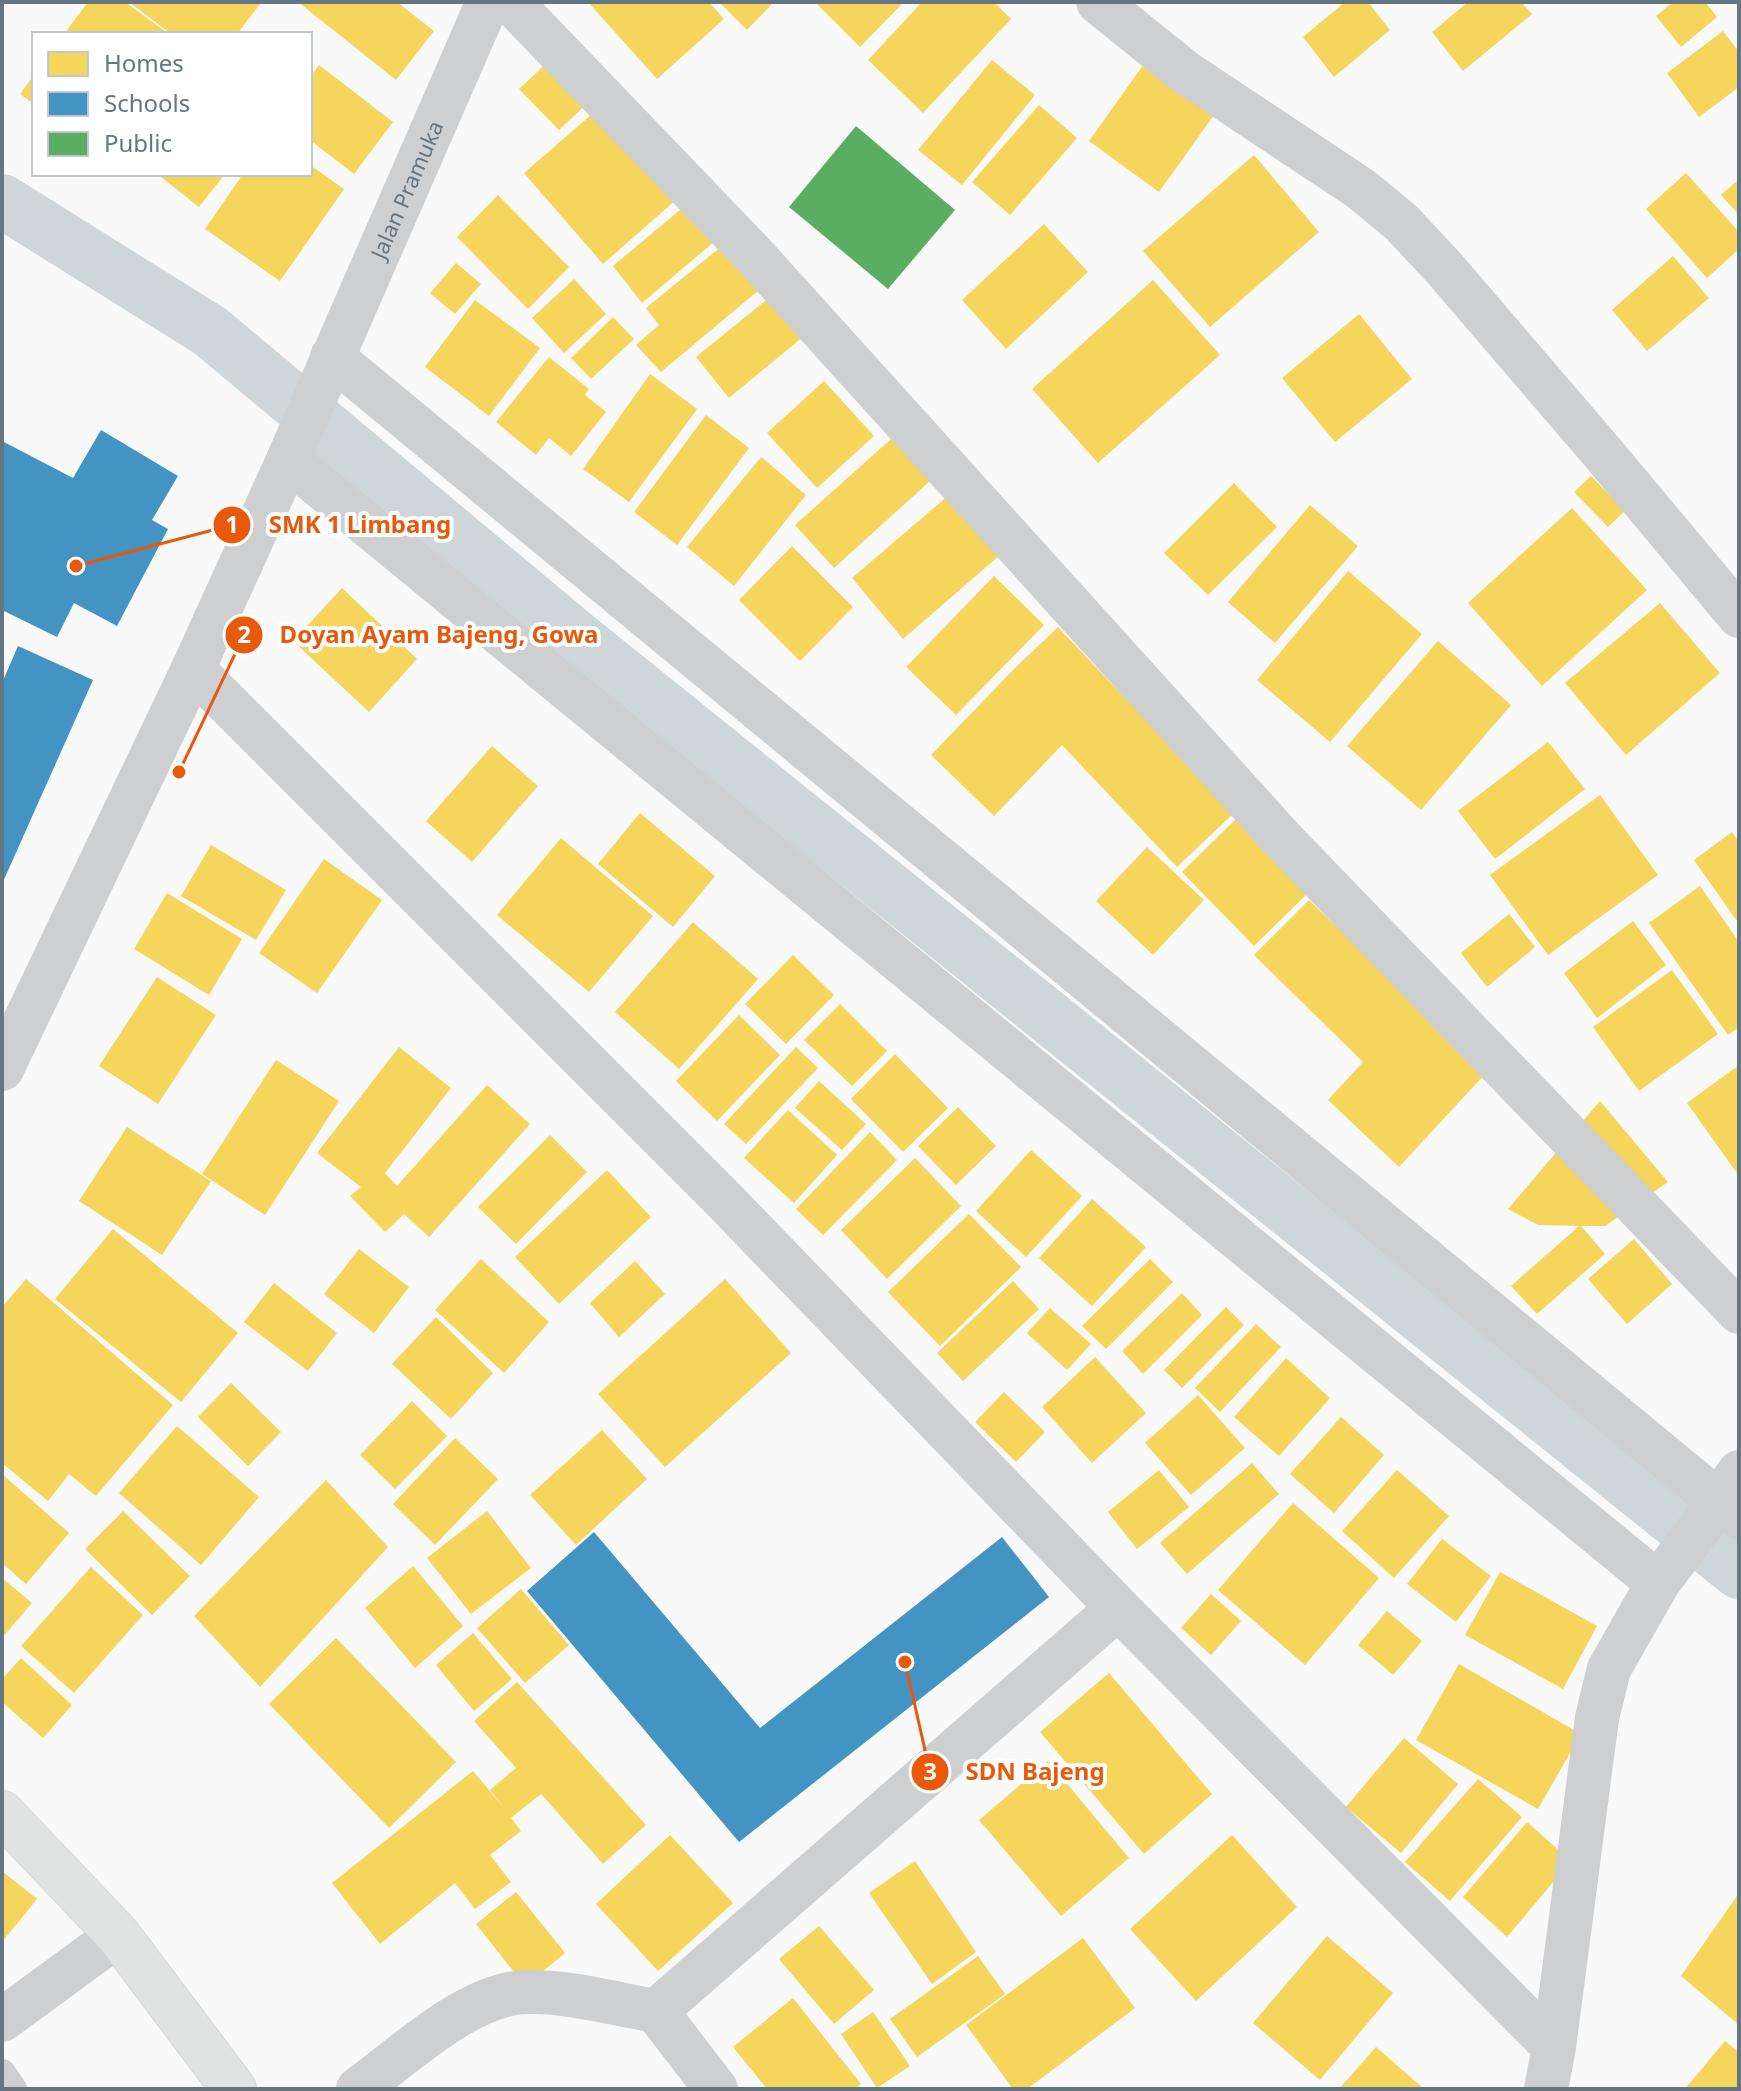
<svg xmlns="http://www.w3.org/2000/svg" width="1741" height="2091" viewBox="0 0 1741 2091" font-family="'Noto Sans',sans-serif">
  <rect width="100%" height="100%" fill="#f9f9f9"/>
  <!-- homes -->
  <path fill="#f6d55c" d="M88,2H125L169,34H64Z
    M129,2H258L260,4L237,34H171Z
    M298,2H397L434,31L396,80Z
    M588,2H709L724,19L657,79Z
    M719,2H774L747,30Z
    M815,2H904L860,47Z
    M922,2H994L1011,19L923,113L868,60Z
    M1345,2H1368L1390,30L1334,77L1303,37Z
    M1468,2H1521L1532,14L1463,71L1432,32Z
    M1673,2H1705L1717,17L1681,47L1656,16Z
    M1723,31L1739,52V87L1699,117L1667,73Z
    M554,56L593,98L559,130L519,89Z
    M1149,57L1219,108L1159,192L1089,141Z
    M992,60L1035,95L962,185L918,150Z
    M319,65L393,122L354,174L310,140V77Z
    M34,75V104L20,94Z
    M1039,105L1077,138L1010,215L972,182Z
    M599,108L678,198L603,264L524,173Z
    M1254,155L1319,232L1210,327L1143,251Z
    M310,165L344,189L280,281L205,229L243,174H310Z
    M1686,173L1739,232V249L1707,278L1646,209Z
    M157,174H225L199,207Z
    M1739,179V215L1721,195Z
    M498,195L569,267L528,309L457,237Z
    M693,199L722,235L642,303L613,266Z
    M1044,224L1088,272L1006,349L962,300Z
    M728,241L765,285L661,372L636,345L659,325L646,308Z
    M1673,256L1709,298L1647,351L1612,310Z
    M456,263L481,284L455,314L430,293Z
    M574,279L606,314L564,353L532,318Z
    M1153,280L1220,355L1098,463L1032,389Z
    M771,296L804,336L729,398L696,357Z
    M475,300L540,348L489,416L425,367Z
    M1359,314L1412,379L1335,442L1282,378Z
    M613,317L634,339L591,379L571,358Z
    M549,357L589,389L585,395L606,412L571,456L549,438L536,455L496,422Z
    M650,374L697,409L629,502L583,469Z
    M824,381L874,436L817,488L767,433Z
    M706,415L749,448L677,545L634,512Z
    M891,439L930,481L834,568L795,525Z
    M761,457L806,495L734,586L687,547Z
    M1591,476L1625,511L1608,527L1574,492Z
    M1234,483L1277,527L1208,595L1164,553Z
    M949,495L1000,555L903,639L852,578Z
    M1310,505L1358,546L1275,643L1228,602Z
    M1572,508L1647,590L1542,686L1468,603Z
    M792,546L853,607L800,661L739,600Z
    M1348,571L1422,634L1330,742L1257,680Z
    M994,576L1044,625L956,715L906,667Z
    M342,588L417,659L369,712L293,641Z
    M1660,603L1720,673L1626,755L1565,683Z
    M1058,627L1234,813L1177,867L1062,745L994,816L931,755L1014,669Z
    M1438,641L1511,705L1421,810L1347,746Z
    M1548,742L1585,789L1495,859L1458,811Z
    M492,746L538,786L472,862L426,821Z
    M1600,795L1658,875L1548,955L1490,875Z
    M640,813L715,876L673,927L598,864Z
    M1239,816L1311,890L1254,946L1182,872Z
    M1732,832L1739,842V924L1694,860Z
    M561,838L653,916L589,992L497,915Z
    M211,845L286,890L256,940L181,896Z
    M1147,847L1204,900L1153,955L1096,901Z
    M324,859L382,900L317,993L259,953Z
    M1700,886L1739,942V1027L1728,1035L1649,923Z
    M167,893L242,939L209,995L134,949Z
    M1309,900L1486,1073L1399,1167L1328,1100L1363,1062L1254,955Z
    M1509,914L1535,947L1487,987L1461,953Z
    M1633,921L1666,965L1597,1018L1564,973Z
    M693,922L758,979L679,1069L615,1012Z
    M793,955L834,995L786,1044L745,1004Z
    M1672,970L1718,1034L1639,1091L1593,1027Z
    M157,977L216,1015L158,1104L99,1066Z
    M840,1004L887,1051L852,1086L804,1040Z
    M739,1015L780,1055L717,1121L676,1081Z
    M399,1047L451,1088L385,1173L397,1186L487,1085L530,1124L429,1237L404,1214L385,1232L350,1196L361,1187L317,1153Z
    M796,1047L818,1068L746,1144L724,1124Z
    M895,1054L948,1108L903,1152L851,1099Z
    M276,1060L339,1101L265,1215L202,1174Z
    M1739,1065V1176L1687,1103Z
    M819,1081L866,1124L842,1150L795,1108Z
    M1600,1101L1668,1182L1605,1226H1581L1605,1254L1537,1314L1511,1286L1579,1226L1538,1225L1508,1209Z
    M958,1107L996,1146L956,1185L918,1146Z
    M788,1110L837,1155L794,1203L744,1158Z
    M127,1127L211,1181L162,1255L79,1201Z
    M870,1132L897,1160L823,1235L796,1209Z
    M550,1135L587,1172L516,1244L478,1207Z
    M1031,1150L1082,1196L1026,1257L976,1211Z
    M915,1158L961,1206L887,1279L841,1230Z
    M607,1170L651,1217L559,1304L515,1257Z
    M1092,1199L1146,1247L1092,1306L1039,1258Z
    M969,1214L1021,1267L940,1346L888,1292Z
    M113,1229L238,1333L181,1402L55,1299Z
    M1634,1239L1672,1284L1627,1324L1588,1279Z
    M359,1249L409,1287L374,1333L324,1294Z
    M481,1259L549,1322L504,1373L435,1310Z
    M1150,1259L1173,1282L1106,1349L1082,1326Z
    M635,1261L665,1294L619,1337L590,1303Z
    M26,1279L173,1405L96,1496L69,1474L48,1501L2,1463V1307Z
    M725,1279L791,1353L665,1467L598,1394Z
    M1013,1281L1039,1309L963,1381L937,1353Z
    M274,1283L337,1333L308,1371L244,1322Z
    M1182,1293L1202,1315L1143,1374L1122,1351Z
    M1226,1307L1244,1325L1182,1388L1164,1370Z
    M1050,1308L1091,1344L1067,1370L1027,1333Z
    M436,1317L493,1373L451,1419L392,1364Z
    M1256,1324L1281,1347L1220,1412L1195,1388Z
    M1095,1357L1146,1413L1092,1463L1042,1407Z
    M1286,1358L1330,1398L1279,1456L1234,1417Z
    M231,1383L281,1432L248,1466L198,1417Z
    M1004,1392L1045,1432L1016,1462L975,1422Z
    M1198,1395L1245,1448L1191,1495L1145,1443Z
    M412,1401L447,1436L395,1489L360,1455Z
    M1341,1417L1384,1455L1334,1513L1290,1474Z
    M177,1426L259,1497L201,1565L119,1493Z
    M602,1430L647,1479L576,1545L530,1495Z
    M455,1438L498,1479L435,1545L393,1504Z
    M1252,1463L1279,1494L1187,1574L1160,1543Z
    M1159,1470L1189,1507L1137,1549L1108,1512Z
    M1397,1470L1449,1516L1394,1578L1342,1531Z
    M2,1474L69,1533L26,1584L2,1563Z
    M326,1480L388,1547L260,1687L194,1616Z
    M1293,1503L1379,1578L1305,1665L1218,1590Z
    M123,1511L190,1576L152,1615L85,1549Z
    M487,1511L531,1568L471,1614L427,1558Z
    M1442,1539L1491,1576L1456,1622L1407,1584Z
    M413,1566L463,1626L415,1668L365,1608Z
    M91,1567L143,1615L74,1693L21,1646Z
    M1500,1572L1597,1626L1563,1689L1465,1635Z
    M2,1578L32,1603L2,1638Z
    M521,1589L569,1645L525,1683L477,1628Z
    M1211,1594L1241,1621L1211,1655L1181,1628Z
    M1387,1611L1422,1641L1393,1675L1358,1645Z
    M473,1633L512,1679L474,1711L436,1665Z
    M336,1638L456,1762L389,1828L269,1704Z
    M21,1658L72,1705L43,1738L2,1702V1679Z
    M1459,1664L1581,1734L1538,1809L1416,1740Z
    M1109,1673L1212,1794L1144,1854L1040,1732Z
    M517,1682L646,1825L603,1864L541,1794L511,1818L521,1831L490,1855L511,1882L475,1909L455,1883L380,1944L332,1883L473,1771L505,1809L490,1790L516,1768L474,1721Z
    M1404,1738L1458,1784L1401,1853L1346,1807Z
    M1048,1761L1129,1858L1061,1916L979,1820Z
    M1478,1779L1522,1817L1450,1901L1405,1862Z
    M1527,1822L1571,1861L1507,1937L1463,1897Z
    M670,1835L733,1903L658,1971L596,1904Z
    M1232,1835L1297,1907L1196,2001L1130,1929Z
    M915,1861L976,1952L932,1984L869,1893Z
    M2,1871L37,1899L2,1942Z
    M516,1892L565,1953L525,1986L476,1924Z
    M1739,1893V2025L1681,1976Z
    M819,1926L874,1990L834,2024L779,1959Z
    M1327,1936L1393,1993L1320,2080L1253,2023Z
    M1083,1938L1135,2008L1027,2089H1013L966,2025Z
    M978,1956L1005,1994L917,2057L890,2019Z
    M793,1998L861,2084L855,2089H767L733,2047Z
    M873,2012L910,2066L877,2088L841,2034Z
    M1725,2041L1739,2052V2089H1685Z
    M1376,2047L1424,2089H1339Z"/>
  <!-- schools -->
  <path fill="#4393c3" d="M101,430L178,476L152,520L168,529L117,626L74,603L57,637L2,610V441L73,478Z
    M18,646L93,680L2,884V683Z
    M594,1532L760,1728L1002,1537L1049,1597L739,1842L527,1591Z"/>
  <!-- public -->
  <path fill="#5aae61" d="M856,126L955,210L888,289L789,207Z"/>
  <g fill="none" stroke-linecap="round" stroke-linejoin="round">
    <!-- canal -->
    <path stroke="#ced6d9" stroke-width="54" d="M2,201L210,331L576,637L1739,1572"/>
    <defs>
      <path id="trunk" d="M2,1813L118,1935L234,2089"/>
    </defs>
    <!-- trunk casing -->
    <use href="#trunk" stroke="#d5d6d6" stroke-width="46"/>
    <!-- service -->
    <path stroke="#cecfd0" stroke-width="28" d="M2,2073L13,2089"/>
    <!-- minor -->
    <path stroke="#cecfd0" stroke-width="44" d="M511,2L752,253L1283,840L1739,1312
      M1098,2L1185,72L1361,189L1401,222L1444,268L1602,452L1739,616
      M332,357L1739,1518
      M288,460L1658,1583
      M193,669L723,1199L1118,1608L1554,2047
      M656,2011L716,2089
      M2,2020L118,1935
      M358,2089C402,2057 461,2001 515,1993C558,1988 614,2004 656,2011L1118,1608
      M1546,2089L1554,2047L1597,1718L1609,1669L1658,1583L1719,1502L1739,1472"/>
    <!-- tertiary -->
    <path stroke="#cecfd0" stroke-width="44" id="s1" d="M2,1069L193,669L288,460L488,2"/>
    <!-- trunk -->
    <use href="#trunk" stroke="#e1e2e2" stroke-width="44"/>
  </g>
  <g text-anchor="middle" dominant-baseline="central" stroke-width="8" stroke-linejoin="round" paint-order="stroke">
    <!-- street labels -->
    <g font-size="22" fill="#657683" stroke="#fff">
      <text stroke="none"><textPath href="#s1" startOffset="968">Jalan Pramuka</textPath></text>
    </g>
  </g>
  <!-- callouts -->
  <path fill="none" stroke="#e8590c" stroke-width="3" d="M76 566L232 525M179 772L244 635M905 1662L930 1772"/>
  <g fill="#e8590c" stroke="#fff" stroke-width="3">
    <circle cx="76" cy="566" r="8"/>
    <circle cx="179" cy="772" r="8"/>
    <circle cx="905" cy="1662" r="8"/>
    <circle cx="232" cy="525" r="20"/>
    <circle cx="244" cy="635" r="20"/>
    <circle cx="930" cy="1772" r="20"/>
  </g>
  <g font-size="24" text-anchor="middle" font-weight="bold" fill="#fff">
    <text x="232" y="533">1</text>
    <text x="244" y="643">2</text>
    <text x="930" y="1780">3</text>
  </g>
  <g font-size="24" text-anchor="middle" font-weight="bold" fill="#e8590c" stroke="#fff" stroke-width="8" stroke-linejoin="round" paint-order="stroke">
    <text x="360" y="533">SMK 1 Limbang</text>
    <text x="439" y="643">Doyan Ayam Bajeng, Gowa</text>
    <text x="1035" y="1780">SDN Bajeng</text>
  </g>
  <!-- border -->
  <rect width="1741" height="2091" fill="none" stroke="#657683" stroke-width="8"/>
  <!-- legend -->
  <rect x="32" y="32" width="280" height="144" fill="#ffffff" stroke="#c1c8cd" stroke-width="2"/>
  <rect x="48" y="52" width="40" height="24" fill="#f6d55c" stroke="#c1c8cd" stroke-width="2"/>
  <text x="104" y="72" font-size="24" fill="#657683">Homes</text>
  <rect x="48" y="92" width="40" height="24" fill="#4393c3" stroke="#c1c8cd" stroke-width="2"/>
  <text x="104" y="112" font-size="24" fill="#657683">Schools</text>
  <rect x="48" y="132" width="40" height="24" fill="#5aae61" stroke="#c1c8cd" stroke-width="2"/>
  <text x="104" y="152" font-size="24" fill="#657683">Public</text>
</svg>
